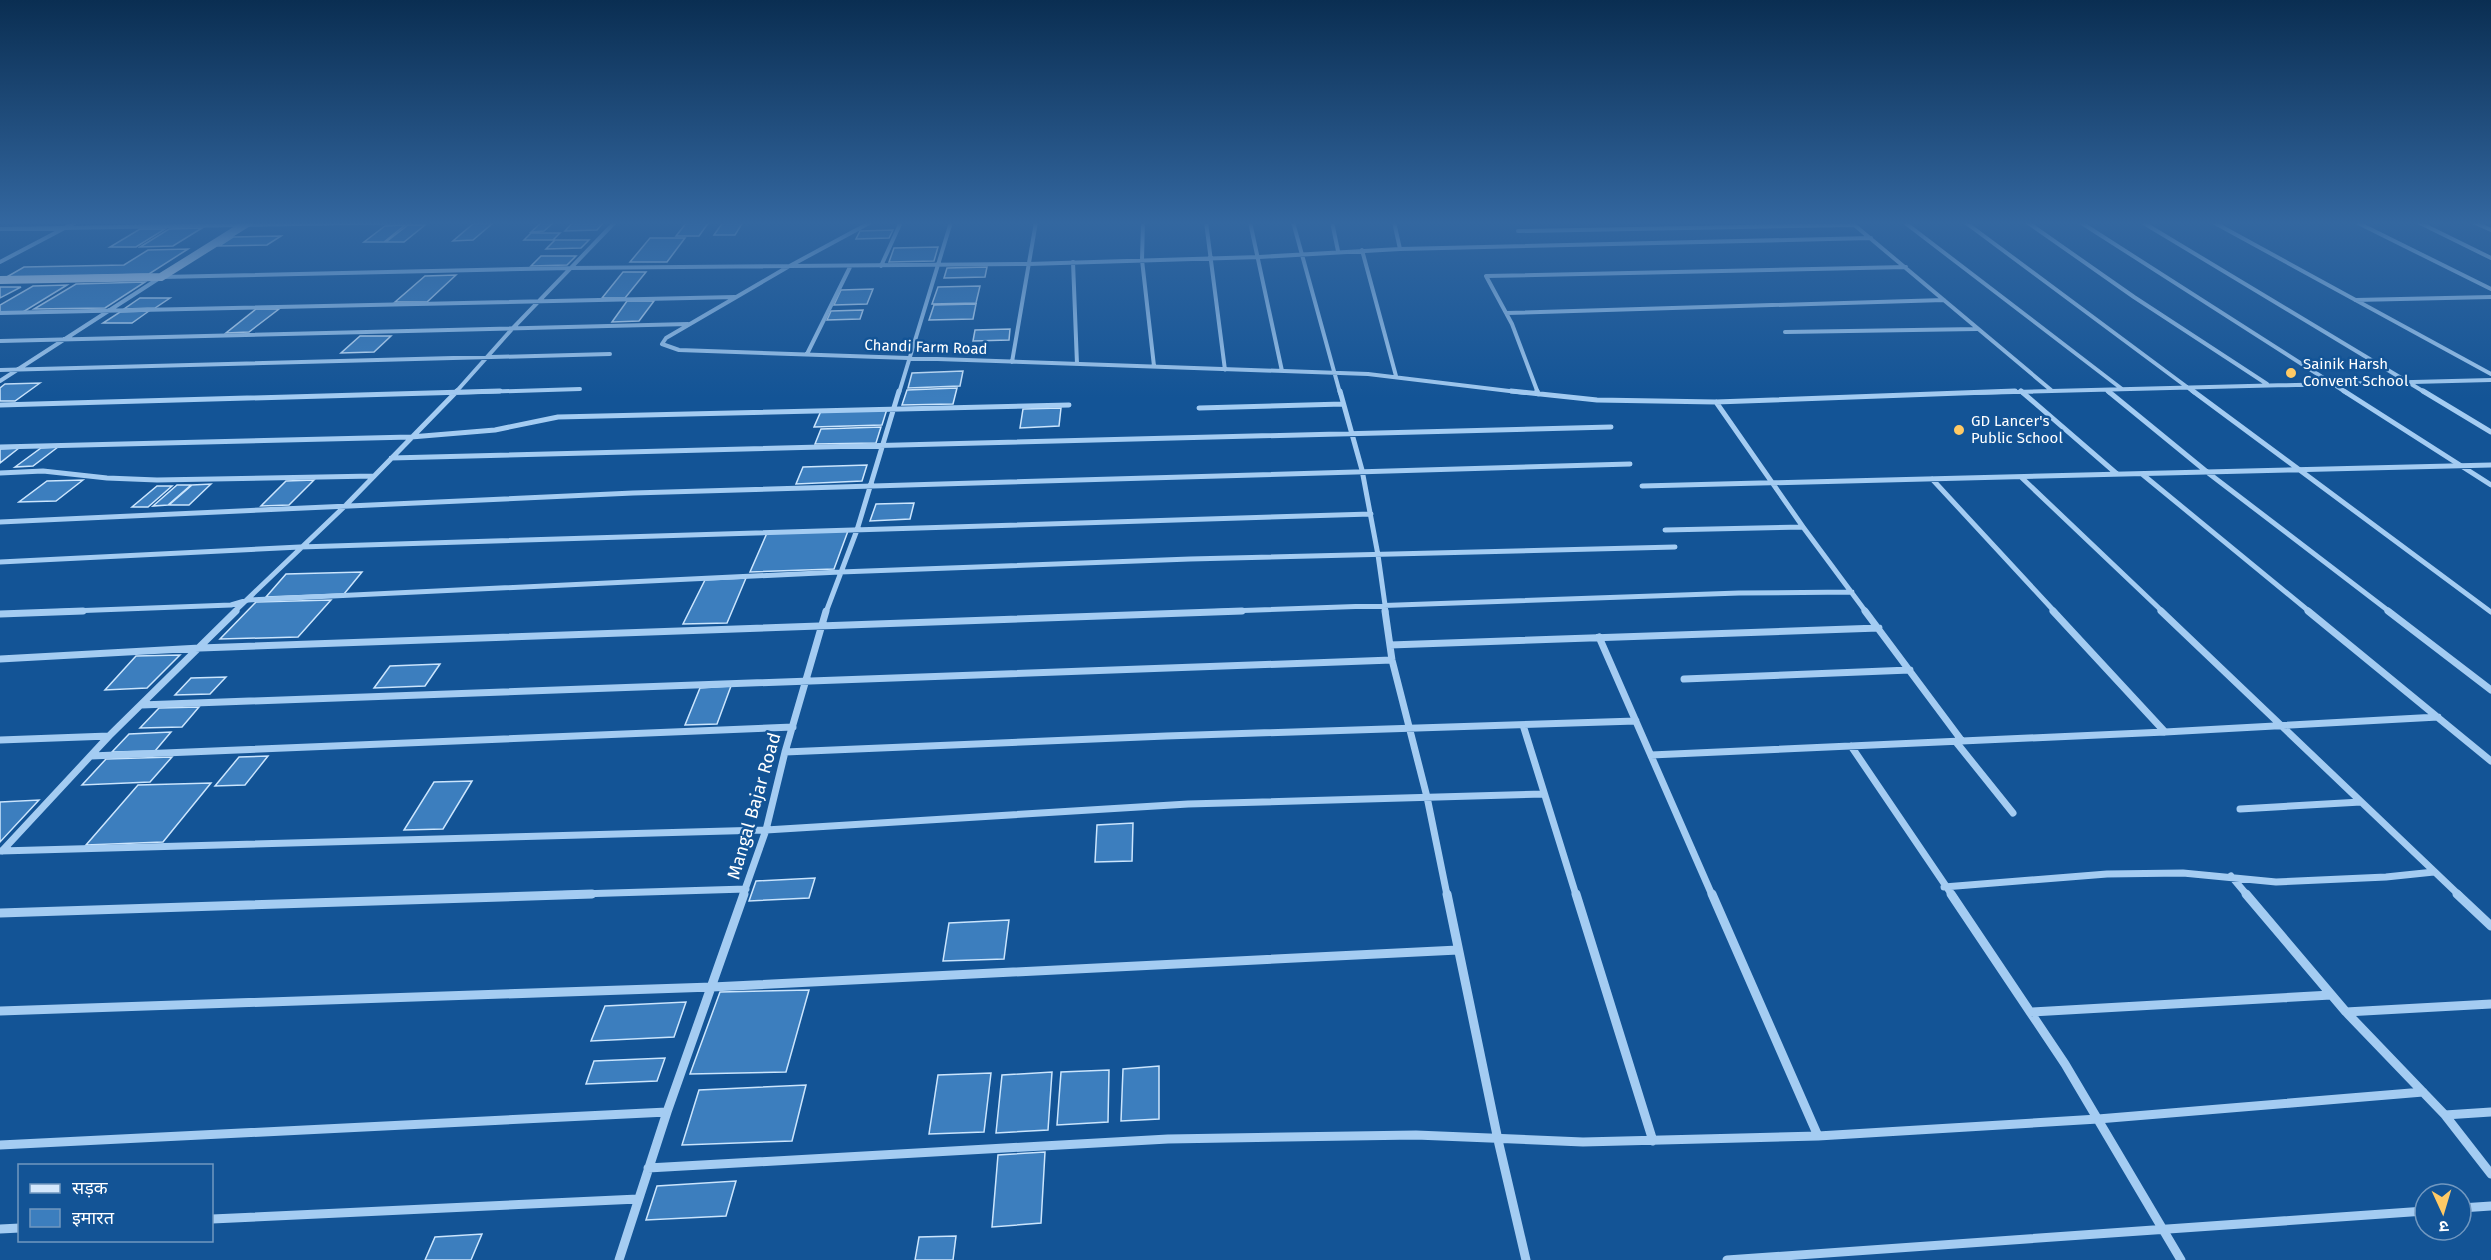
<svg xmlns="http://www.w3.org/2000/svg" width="2491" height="1260" viewBox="0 0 2491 1260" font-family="'Fira Sans','Noto Sans Devanagari',sans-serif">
  <rect width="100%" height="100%" fill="#135496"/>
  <!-- building -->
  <path fill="#3c7ebe" stroke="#cbe5fd" stroke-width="1.5" d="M542,222H554L544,231L531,232Z
    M573,222H604L597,230L565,231Z
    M687,222H709L699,236H676Z
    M723,222H743L735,235H714Z
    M474,223H493L473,240L453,241Z
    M405,225L384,242H364L385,226Z
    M408,225H425L404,242H386Z
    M202,228L173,246L140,247L169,229Z
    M140,229H165L136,247H110Z
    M893,230L889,238L856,239L860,231Z
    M531,233H560L553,240H524Z
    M281,236L267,245L219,246L233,237Z
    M650,238H685L667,262H630Z
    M555,240H589L581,248L546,249Z
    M938,247L934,261L889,262L894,248Z
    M188,249L149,274L5,278L24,267L124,265L148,250Z
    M541,256H576L567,265L531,266Z
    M987,267L985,277L944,278L947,268Z
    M623,272H646L625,298H602Z
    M456,275L427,302H395L425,276Z
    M145,282L105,308L34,309L76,284Z
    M67,285L23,312H0V305L33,286Z
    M980,286L976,303L932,304L938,287Z
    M0,287H21L0,298Z
    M873,289L867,304L834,305L841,290Z
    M140,298H170L155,308L124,309Z
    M627,301H654L639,321L612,322Z
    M976,304L973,319L929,320L934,305Z
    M256,309H279L249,332L226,333Z
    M863,310L860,319L827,320L831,311Z
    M149,311L132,323H103L120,312Z
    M1010,329L1009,340L973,341L975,330Z
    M360,336H391L374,352L341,353Z
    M963,371L960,386L908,388L912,373Z
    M40,383L15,401H0V388L5,384Z
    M957,388L953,404L902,405L907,390Z
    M1061,408L1059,426L1020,428L1023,409Z
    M887,409L882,425L814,427L821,411Z
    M881,427L876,443L815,444L821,429Z
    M58,447L33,466L15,467L41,448Z
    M19,448L0,463V449Z
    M867,465L862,481L796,484L803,467Z
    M83,480L56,501L19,502L47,481Z
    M314,480L289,505L261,506L286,481Z
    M211,484L189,505H169L192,485Z
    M177,485H191L168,505L153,506Z
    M157,486H172L148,507H132Z
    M914,503L910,519L870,521L876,504Z
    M848,531L834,569L750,572L767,533Z
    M362,572L344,594L266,597L286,574Z
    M746,578L727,623L683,624L705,580Z
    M331,600L298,637L220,639L256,602Z
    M180,655L147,688L105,690L136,656Z
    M440,664L425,686L374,688L390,666Z
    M226,677L210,694L175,695L191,678Z
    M731,686L717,724L685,725L700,688Z
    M199,707L182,727L140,728L159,708Z
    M171,732L155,751L112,752L129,734Z
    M268,756L245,785L215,786L239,757Z
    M172,757L150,782L82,785L106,759Z
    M472,781L443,829L404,830L434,782Z
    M211,783L163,842L86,845L138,785Z
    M39,800L0,842V802Z
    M1133,823L1132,861L1095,862L1097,825Z
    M815,878L809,898L749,901L756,881Z
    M1009,920L1004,959L943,961L949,923Z
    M809,990L786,1072L690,1074L720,992Z
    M686,1002L674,1037L591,1041L605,1006Z
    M665,1058L657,1081L586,1084L594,1061Z
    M1159,1066V1119L1121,1121L1123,1069Z
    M1109,1070L1108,1122L1057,1125L1061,1072Z
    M1052,1072L1048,1130L996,1133L1002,1075Z
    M991,1073L984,1132L929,1134L938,1075Z
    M806,1085L792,1141L682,1145L699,1090Z
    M1045,1152L1041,1223L992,1227L998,1155Z
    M736,1181L726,1216L646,1220L657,1186Z
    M482,1234L471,1260H425L435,1237Z
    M956,1236L953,1260H915L919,1237Z"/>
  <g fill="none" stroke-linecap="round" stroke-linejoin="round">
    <!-- street-far3 -->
    <path stroke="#a4ccf2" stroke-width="4" d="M871,222L786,268L666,338L662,344L679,350L1368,374L1526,393
      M1143,222L1142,260L1154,366
      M1206,222L1225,370
      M1250,222L1282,371
      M1293,222L1340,393
      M1332,222L1338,251
      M1394,222L1400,249
      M1904,222L2122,389
      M1965,222L2195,393
      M2027,222L2134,297L2267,384
      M2080,222L2347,393
      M2142,222L2426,393
      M2213,222L2491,374
      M2356,222L2491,289
      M2418,222L2491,258
      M2473,222L2491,230
      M1852,223L2051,390
      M0,229L411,222
      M1518,231L1854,225
      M1362,250L1396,376
      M0,262L76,222
      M1073,262L1077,364
      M881,266L901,222
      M2355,300L2491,297
      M0,313L735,297
      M1506,313L1944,300
      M1785,332L1977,329
      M0,341L688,324
      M807,354L850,267
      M1012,362L1036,222
      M0,370L610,354
      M0,381L161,277L570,268L1028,264L1259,257L1400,249L1871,238
      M2107,390L2110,393
      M2021,391L2023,393
      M445,393L580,389
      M455,393L513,328L615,222
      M899,393L951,222
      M1538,393L1512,324L1486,276L1906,267
      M1973,393L2491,380"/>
    <!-- street-far2 -->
    <path stroke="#a4ccf2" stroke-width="5" d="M1340,391L1362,470L1378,555L1386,612
      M1511,391L1597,400L1716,402L2015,391
      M1537,391L1538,394
      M2021,391L2117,474
      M2108,391L2207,472L2390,612
      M2193,391L2491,612
      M2344,391L2491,485
      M2423,391L2491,432
      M1716,402L1803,527L1866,612
      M0,405L500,391
      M1199,408L1343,404
      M0,447L411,437L495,430L558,417L1069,405
      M391,458L1611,427
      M0,473L43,471L107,478L157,480L374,476
      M2142,474L2310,612
      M2021,477L2163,612
      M1932,479L2055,612
      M1642,486L2491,465
      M0,522L633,493L1630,464
      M1665,530L1803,527
      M0,562L300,547L1371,514
      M44,612L231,605L248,600L840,572L1190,559L1675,547
      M234,612L346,505L457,391
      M826,612L857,530L899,391
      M1200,612L1739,593L1852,592"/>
    <!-- street-far1 -->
    <path stroke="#a4ccf2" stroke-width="7" d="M1385,611L1392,660L1427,797L1447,895
      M1865,611L1962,741
      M2053,611L2165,732
      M2161,611L2459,895
      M2308,611L2491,761
      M2388,611L2491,690
      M0,614L83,611
      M1599,637L1712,895
      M1390,645L1879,628
      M0,659L200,648L1242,611
      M1684,679L1910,670
      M141,705L1392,660
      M1523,725L1576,895
      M0,740L109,736
      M1956,742L2013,813
      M1851,746L1952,895
      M785,752L1166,736L1636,721
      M1651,755L2165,732L2438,717
      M91,756L793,727
      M2240,809L2361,802
      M0,851L766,830L1188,804L1544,794
      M2,851L109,736L236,611
      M2231,876L2247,895
      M1944,887L2107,874L2183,873L2276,882L2386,877L2434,872
      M545,895L746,889
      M743,895L766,830L785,752L826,611"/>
    <!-- street -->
    <path stroke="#a4ccf2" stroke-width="9" d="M1447,894L1498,1140L1526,1260
      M1576,894L1653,1141
      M1712,894L1818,1136
      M1951,894L2065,1064L2181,1260
      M2246,894L2346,1012L2445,1115L2491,1174
      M2457,894L2491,926
      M0,913L592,894
      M0,1011L712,987L1458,950
      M2030,1012L2331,995
      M2346,1012L2491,1004
      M2445,1115L2491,1112
      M0,1145L667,1112
      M648,1168L1168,1139L1416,1135L1583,1142L1818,1136L2098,1119L2423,1092
      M2461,1208L2491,1206
      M212,1219L638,1199
      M0,1229L20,1228
      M619,1260L667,1112L744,894
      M1727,1260L2425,1211"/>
    <!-- secondary -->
    <path stroke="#d3e7fc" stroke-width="8" d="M0,280L161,277L249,222"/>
  </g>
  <!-- sky -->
  <linearGradient id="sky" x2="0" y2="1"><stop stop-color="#0a2e52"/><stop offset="0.56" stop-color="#3367a0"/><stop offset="1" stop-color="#3367a0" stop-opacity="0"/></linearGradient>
  <rect width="2491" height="398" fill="url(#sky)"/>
  <!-- markers -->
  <g fill="#ffca65" stroke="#135496" stroke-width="2">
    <circle cx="2291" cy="373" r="6"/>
    <circle cx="1959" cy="430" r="6"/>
  </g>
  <g text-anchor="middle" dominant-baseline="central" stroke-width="5" stroke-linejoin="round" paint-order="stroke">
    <!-- far-street labels -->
    <g font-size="15" fill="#fff" stroke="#135496">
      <text transform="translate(926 347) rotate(2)">Chandi Farm Road</text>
    </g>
    <!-- far-poi labels -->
    <g font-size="15" fill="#fff" stroke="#135496" text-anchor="start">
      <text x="2303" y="364">Sainik Harsh<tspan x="2303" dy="17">Convent School</tspan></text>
      <text x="1971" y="421">GD Lancer's<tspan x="1971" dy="17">Public School</tspan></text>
    </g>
    <!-- street labels -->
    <g font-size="18" fill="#fff" stroke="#135496">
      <text transform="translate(754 806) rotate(-74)">Mangal Bajar Road</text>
    </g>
  </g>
  <!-- legend -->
  <rect x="18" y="1164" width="195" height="78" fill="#135496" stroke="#7198c0" stroke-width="1.5"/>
  <rect x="30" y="1184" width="30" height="9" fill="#d3e7fc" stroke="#7198c0" stroke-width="1.5"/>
  <text x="72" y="1194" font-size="18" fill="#ffffff">सड़क</text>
  <rect x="30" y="1209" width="30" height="18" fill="#3c7ebe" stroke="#7198c0" stroke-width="1.5"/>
  <text x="72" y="1224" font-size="18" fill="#ffffff">इमारत</text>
  <!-- north arrow -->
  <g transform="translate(2443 1212) rotate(176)"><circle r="28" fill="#135496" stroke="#7198c0" stroke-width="1.5"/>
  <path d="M0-4.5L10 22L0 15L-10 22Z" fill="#ffca65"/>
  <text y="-9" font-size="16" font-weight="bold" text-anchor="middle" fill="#ffffff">उ</text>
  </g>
</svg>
